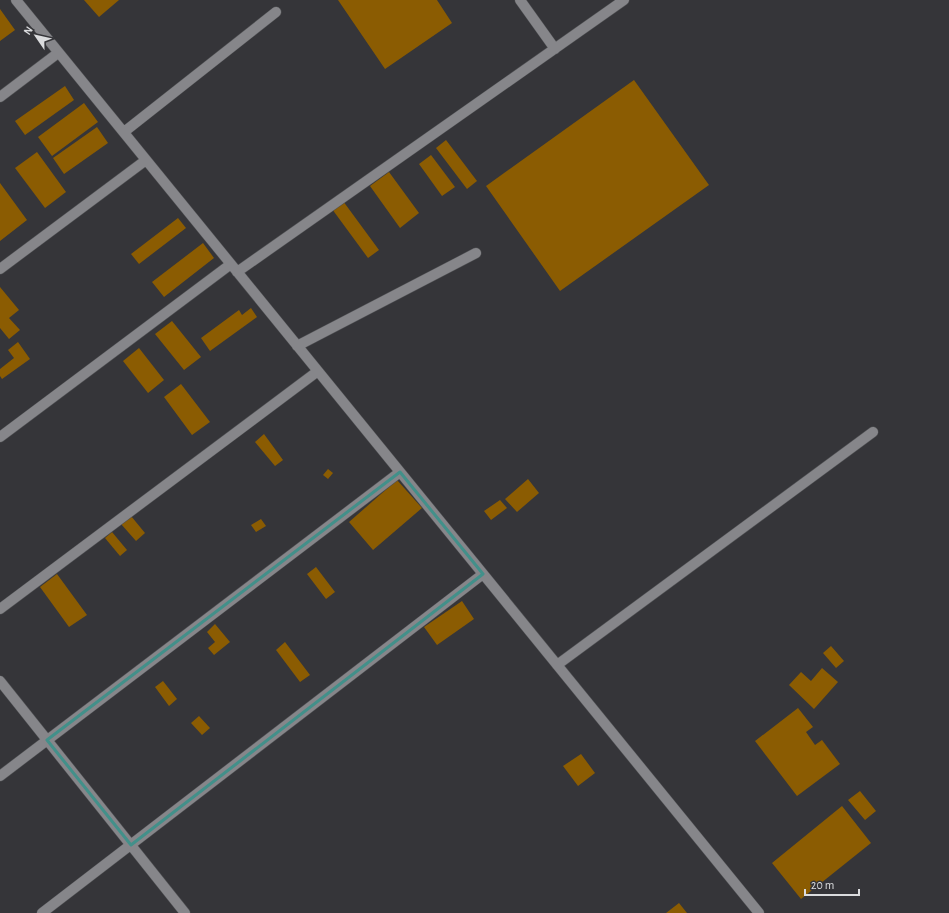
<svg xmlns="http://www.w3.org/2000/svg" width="949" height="913" viewBox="0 0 949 913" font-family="'Alegreya Sans',sans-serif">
  <rect width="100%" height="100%" fill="#353539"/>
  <!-- building -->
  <path fill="#8b5c02" d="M84,0H119L99,17Z
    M338,0H437L452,23L385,69Z
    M0,9L15,30L0,41Z
    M634,80L709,185L560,291L486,186Z
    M65,86L74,100L25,135L15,121Z
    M84,103L98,122L52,156L38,137Z
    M97,127L108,143L64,174L53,158Z
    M446,140L477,181L467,189L436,148Z
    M37,152L66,192L45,208L15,168Z
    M431,155L455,187L442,196L419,164Z
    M389,172L419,213L400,228L370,186Z
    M0,183L27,220L0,241Z
    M343,201L379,250L368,258L332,209Z
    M178,218L186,228L139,264L131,254Z
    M203,243L214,258L164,297L152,282Z
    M0,287L19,310L9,318L20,330L9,339L0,328Z
    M251,308L257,317L210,351L201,338L239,310L242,315Z
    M172,321L201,357L184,370L155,334Z
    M18,342L30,359L2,379L0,376V369L14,358L8,350Z
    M139,348L164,380L148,393L123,361Z
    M181,384L210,422L192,435L164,397Z
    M264,434L283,460L275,466L255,442Z
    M328,469L333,473L328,479L323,475Z
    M528,479L539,493L517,512L505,499Z
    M397,480L422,508L373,550L349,522Z
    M500,500L507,508L491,520L484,511Z
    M131,516L145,533L136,541L121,524Z
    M261,519L266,526L256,532L251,525Z
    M112,532L127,550L120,556L105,538Z
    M316,567L335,592L326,599L307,574Z
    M57,574L87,615L69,627L40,587Z
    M462,601L474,619L437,645L424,627Z
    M215,624L230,642L214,655L208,648L215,642L207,632Z
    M285,642L310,675L300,682L276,650Z
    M831,646L844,661L836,668L823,653Z
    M822,668L838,682L814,709L789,685L801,672L811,681Z
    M163,681L177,699L169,706L155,687Z
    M798,708L813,727L806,732L815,745L822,740L840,764L797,796L755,741Z
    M199,716L210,728L202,735L191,723Z
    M581,754L595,773L578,786L563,766Z
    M860,791L876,811L865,820L848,800Z
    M842,806L871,843L801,899L772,863Z
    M679,903L687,913H666Z"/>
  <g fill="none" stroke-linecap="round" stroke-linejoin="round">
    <defs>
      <path id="minor" d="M16,0L759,913
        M520,0L555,49
        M0,97L58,53
        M124,132L276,12
        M0,269L146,160
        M237,272L624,0
        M297,346L476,253
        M0,437L231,264
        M0,609L318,371
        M557,665L873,432
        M0,681L185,913
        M0,776L400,472
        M42,913L483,574"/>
    </defs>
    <!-- minor casing -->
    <use href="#minor" stroke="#515255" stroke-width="11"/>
    <!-- minor -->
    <use href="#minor" stroke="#86868a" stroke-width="10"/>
  </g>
  <!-- marked area -->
  <path fill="none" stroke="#42908a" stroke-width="3" stroke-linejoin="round" d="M400,472L483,574L131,845L47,740Z"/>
  <!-- north arrow -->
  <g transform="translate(36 36) rotate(304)" stroke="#353539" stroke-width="3" paint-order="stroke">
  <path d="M0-3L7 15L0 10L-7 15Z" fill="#dbdcde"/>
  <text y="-6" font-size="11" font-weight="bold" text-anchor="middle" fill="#dbdcde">N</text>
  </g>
  <!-- scale -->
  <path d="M805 889v6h54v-6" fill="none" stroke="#dbdcde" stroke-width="2"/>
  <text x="811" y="889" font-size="12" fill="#dbdcde" stroke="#353539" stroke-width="3" paint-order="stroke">20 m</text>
</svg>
